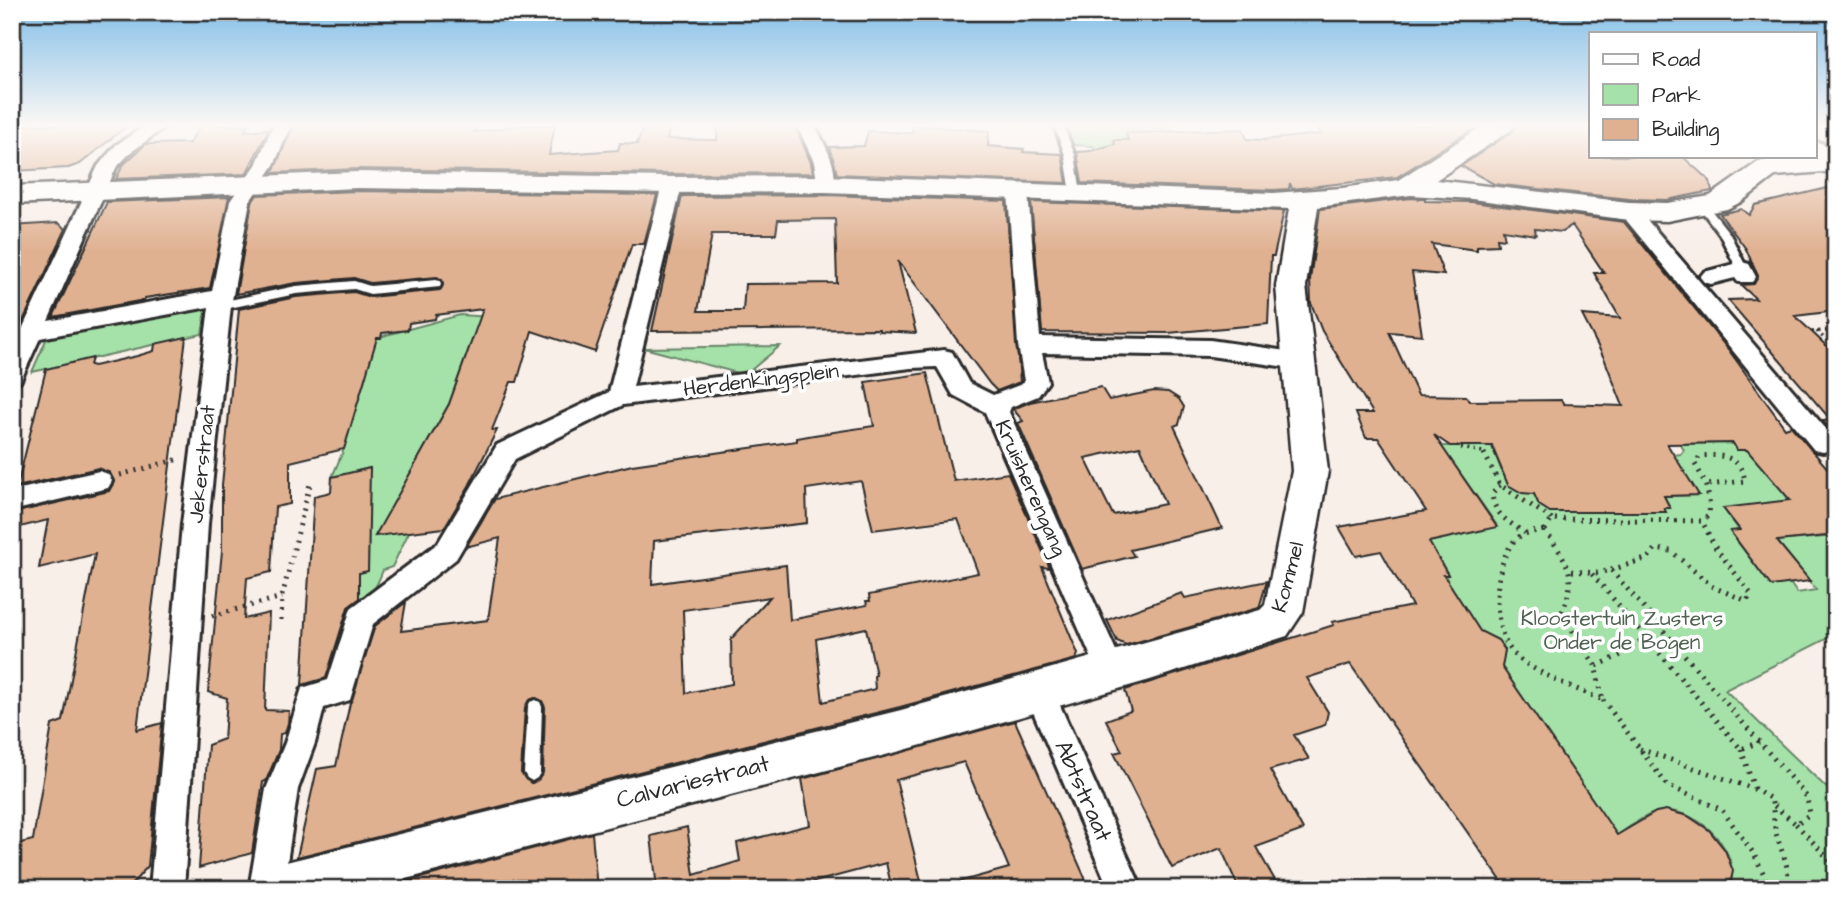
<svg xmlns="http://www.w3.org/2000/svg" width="1848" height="901" viewBox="0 0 1848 901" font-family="'Architects Daughter',sans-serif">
  <rect width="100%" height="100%" fill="#f9efe9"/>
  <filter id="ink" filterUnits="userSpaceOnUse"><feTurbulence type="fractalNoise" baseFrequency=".0143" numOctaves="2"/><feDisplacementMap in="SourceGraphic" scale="14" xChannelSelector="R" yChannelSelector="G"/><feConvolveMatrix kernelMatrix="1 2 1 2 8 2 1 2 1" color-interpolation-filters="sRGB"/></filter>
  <g filter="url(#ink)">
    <!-- green -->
    <path fill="#a5e2a9" stroke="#68866a" stroke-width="2" d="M1064,125H1171L1172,128L1126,129L1128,140L1097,155L1093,146L1073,145Z
      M207,305L202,334L32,372L49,333Z
      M460,315L491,317L470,345L449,404L401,490L412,526L392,567L383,570C377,586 368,605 351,611L350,593L359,590V573L368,571L369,468L332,477L344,449L366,375L317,354Z
      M780,346L745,375L644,348Z
      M1733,443L1737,450H1749L1790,500L1725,511L1739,530L1730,532L1771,586L1790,583L1797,593L1816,590L1777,541L1836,536V634L1725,690L1836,797V889H1729C1744,853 1700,810 1665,811C1648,811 1630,827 1616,836L1497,660L1503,658L1505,649L1498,640L1487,635L1482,636L1444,575L1448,574L1443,566L1439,567L1424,543L1496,524L1441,446H1492C1503,472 1504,493 1537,494L1550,512H1665L1664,508L1670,507L1664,496L1698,495L1673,455L1681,454L1684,450L1680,444Z"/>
    <!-- building -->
    <path fill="#e0b191" stroke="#2b2b2b" stroke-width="2" fill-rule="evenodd" d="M12,125H128L80,164L68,168L12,171Z
      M201,125H248L245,131L269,129L246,174L116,179L123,165L146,144L189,143Z
      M297,125H476L474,132L521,125H555L549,155L618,150L620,143L637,144L644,125H671L667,139L717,140L718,125H795L811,163L813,173L672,174L357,169L272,173L293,127Z
      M913,125L989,131L988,146L1024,149L1023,152L1062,154L1067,183L837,174L829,147L864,146L868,131L912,133Z
      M1315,125H1479L1397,177L1292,189L1290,183L1289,189L1273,190L1082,183L1077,152L1090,151L1115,144L1114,140H1128L1126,133L1243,129L1247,139L1262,140L1321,134Z
      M1517,125H1591V156H1682L1710,181L1712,191L1667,200L1629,199L1494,184L1461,166L1512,132Z
      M1836,186V311L1795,316L1836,355V438L1823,421L1831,420L1728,300L1756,299L1741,285L1754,284L1758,276L1746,249L1720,214L1741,209L1749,215L1755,205Z
      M357,191L657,195L644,244H632L595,352L532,331L517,382H511L492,430H497L469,486L444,528L375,536L449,404L483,309L436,315L435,319L409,323L408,330L382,333L381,338H377L344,449L290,462V504L275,507L271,572L247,578L244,619L269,613L265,710L289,711L288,723L285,733L280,734L279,750L266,781L263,782L252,853L199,868L208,745L224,739L227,698L208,692L222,551V485L239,309L296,297L354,292L370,297L440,290L443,285L442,280L437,277L370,283L354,278L296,283L236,294L252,202L257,195Z
      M825,195L1006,201L1020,382L997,391L990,384L898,261L916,333L879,331V329L652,331L682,196ZM835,219L837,283L745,284L743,311H698L712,234H776L778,220Z
      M230,197L210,288L145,298L144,300L53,317L107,202Z
      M1411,198L1425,199V201L1472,202L1624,222L1728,349L1785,428L1791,426L1836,478V535L1777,541L1810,581L1771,586L1730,531L1740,530L1723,508L1790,500L1747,450H1737L1733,443L1667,444L1699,495L1664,496L1670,508H1664L1666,512H1550L1539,505L1534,494L1522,493L1508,485L1492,446H1450L1434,435L1497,527L1429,542L1448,575H1444L1480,631L1498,640L1505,650L1502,667L1617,835L1656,812L1666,810L1688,816L1709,830L1725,850L1733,871L1729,889H1507L1350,664L1307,678L1328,712L1325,725L1294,735L1309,759L1270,770L1303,830L1256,847L1280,889H1239L1221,848L1172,868L1114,753L1122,751L1106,720L1131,711L1125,690L1334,625L1332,622L1412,606L1381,551L1356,556L1339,527L1426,511L1378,438H1366L1356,413H1373L1322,331L1311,303L1310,280L1320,209ZM1572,225L1604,273H1594L1620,318L1582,315L1604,358L1623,406L1564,404L1561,400L1469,401L1466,396L1418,395L1389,332L1422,335L1412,272L1444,275L1432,244L1477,250V246L1498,245L1497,238L1505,239L1503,230L1536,235L1535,229L1562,232Z
      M1031,202L1284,211L1274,256H1271L1268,324L1168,333L1042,332Z
      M58,223L66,229L23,321L12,323V226Z
      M186,337L137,730L162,723L148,866L132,884L111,889H12V845L33,840L52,725L63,721L95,554L39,568L48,520L12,529V513L109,491L114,482L110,473L98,468L17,487L46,369L92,358L90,365L94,366L137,356L154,351L155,344Z
      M927,373L954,481L1008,473L1050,568L1042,567L1078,654L1076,659L900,707L297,857L317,769L336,766L350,703L375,626L406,602L401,631L488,620L500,538L466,547L495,499L632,465L797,441V438L814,435L874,426L865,382ZM861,481L873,530L958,519L978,573L869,595L870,601H866L867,605L790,620L786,565L652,584L654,541L807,523L806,489ZM770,597L731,639L732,684L686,693L683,610ZM866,628L876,675L874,676L875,689L823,702L816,639ZM536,698L542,701L545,707L543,773L538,780L531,783L521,773L525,707L529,700Z
      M1101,387L1109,400L1154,391L1168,392L1179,399L1184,407L1179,424L1174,426L1222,528L1130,550L1134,556L1082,569L1018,423L1023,421L1013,409L1030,402ZM1140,446L1165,504L1113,515L1085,458Z
      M370,468L368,571L359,573V599L348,607L326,678L302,685L314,496L331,492L332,477Z
      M1267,581L1259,608L1126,645L1117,641L1107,620L1182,593L1185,598Z
      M1015,721L1090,889H958V882L1009,868L964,762L896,780L923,889H892L886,863L788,889H657L651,836L687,827L694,875L740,861L737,843L810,825L802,779Z
      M592,833L597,889H386V887Z"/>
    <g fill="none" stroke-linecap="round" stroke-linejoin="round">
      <defs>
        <path id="lane" d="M1054,125H1063L1075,155L1081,193L1079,195L1076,196L1071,193L1065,155Z
          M1704,204L1707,205L1730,234L1747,269L1746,271L1742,272L1737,269L1720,235L1699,207Z
          M436,280L440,281L441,284L440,287L370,294L354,289L296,294L220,310L215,306L220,302L296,286L354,281L370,286Z
          M535,700L540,702L542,707L540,773L537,778L532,781L527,778L524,773L528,707L530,702Z"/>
        <path id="street" d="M146,125H167L130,153L116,168L48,321L212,291L230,201L256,165L273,125H291L274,165L250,201L231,306L208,524L184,889H150L182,524L209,307L40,338L20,382L12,384V351L98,166L116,145Z
          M797,125H815C823,143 841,169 832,188H818L814,162Z
          M1815,142L1822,143L1836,158V167H1823L1813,156Z
          M672,179L682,185L633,387L944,350L952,352L969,383L993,395L1022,384L1024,381L1018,345L1008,192L1011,188H1025L1028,192L1040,337L1210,340L1300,353L1308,355L1311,361L1308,367L1300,369L1210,356L1042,353L1048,382L1038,396L1011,407L1009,412L1126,673L1122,682L1112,686L1102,682L985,412L953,395L937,367L911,368L623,405L515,459L456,559L373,624L350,700L324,708L315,743L298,789L283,889H249L266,789L285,743L302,688L328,680L351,608L438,543L497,445L609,392L662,185Z
          M1629,205L1636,207L1832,436L1835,443L1832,450L1823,452L1814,450L1622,215L1619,211L1622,207Z
          M1742,262L1749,264L1756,277L1752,282H1738L1735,278L1711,284L1704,282L1700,277L1704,272Z
          M99,471L108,474L112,481L108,488L12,511V491Z
          M1040,679L1050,683L1142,889H1109L1025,693L1030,683Z"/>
        <path id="secondary" d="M1484,125H1515L1511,130L1436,180L1629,202L1667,203L1710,196L1758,162L1768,160L1836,155V171L1775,176L1741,202L1727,209L1667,221L1629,220L1472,199L1411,195L1318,207L1306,286L1328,471L1303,612L1287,636L1150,680L901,751L367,889H250L257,872L274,865L901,710L1260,610L1265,605L1292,471L1276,286L1289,209L825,192L672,193L357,188L12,204V186L357,172L672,177L825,176L1273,193L1342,188L1398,180Z"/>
      </defs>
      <!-- lane casing -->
      <use href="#lane" stroke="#2b2b2b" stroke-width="6"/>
      <!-- street casing -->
      <use href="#street" stroke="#2b2b2b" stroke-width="6"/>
      <!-- secondary casing -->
      <use href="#secondary" stroke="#2b2b2b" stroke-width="5"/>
      <!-- path-far1 -->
      <path stroke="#2b2b2b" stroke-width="3.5" stroke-dasharray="2 4.5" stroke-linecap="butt" d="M1817,331L1836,351
        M1812,332L1836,330
        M1461,448L1483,452L1484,455"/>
      <!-- path -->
      <path stroke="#2b2b2b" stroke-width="5" stroke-dasharray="2 6" stroke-linecap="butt" d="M1484,453L1500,485L1552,519
        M120,475L179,459
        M1500,485L1492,494C1494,515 1509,522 1525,533
        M1545,530L1552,519L1702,521L1709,515C1711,495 1705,481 1695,464L1700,456C1722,454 1741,456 1745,481L1707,485
        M1545,530C1568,564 1579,574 1561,614L1595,665L1603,700C1581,691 1533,672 1516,656C1490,632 1492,565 1515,540C1523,532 1534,532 1545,530Z
        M1611,570L1648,558L1655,549L1671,551L1713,587L1747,601L1751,594L1715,547L1702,521
        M1572,571L1597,573L1611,570L1807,797L1810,814L1796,824L1773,805
        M1592,574L1741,749L1759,742
        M212,616L282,597
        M281,620L282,597L311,480
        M1597,666L1621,655L1646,637
        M1603,700L1667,785L1722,810L1754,854L1766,879V889
        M1640,749L1754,789L1771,799C1774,810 1773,822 1776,833C1781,853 1793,869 1785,889
        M1741,749L1754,788
        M1796,824L1836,867"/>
      <!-- lane -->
      <use href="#lane" fill="#fff" fill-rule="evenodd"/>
      <!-- street -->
      <use href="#street" fill="#fff" fill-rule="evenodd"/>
      <!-- secondary -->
      <use href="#secondary" fill="#fff" fill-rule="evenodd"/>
    </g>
  </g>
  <!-- sky -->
  <linearGradient id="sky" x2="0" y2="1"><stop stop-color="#81bee8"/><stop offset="0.5" stop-color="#fcf8f5"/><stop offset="1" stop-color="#fcf8f5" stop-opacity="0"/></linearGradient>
  <rect width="1848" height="251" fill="url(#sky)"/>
  <g text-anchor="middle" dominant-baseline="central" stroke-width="7" stroke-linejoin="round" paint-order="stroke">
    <!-- street labels -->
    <g font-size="21" fill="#2b2b2b" stroke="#fff">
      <text transform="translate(761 380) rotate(-7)">Herdenkingsplein</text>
      <text transform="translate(202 464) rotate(-84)">Jekerstraat</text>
      <text transform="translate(1031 488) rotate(66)">Kruisherengang</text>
      <text transform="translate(1288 577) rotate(-75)">Kommel</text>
    </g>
    <!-- park labels -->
    <g font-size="21" fill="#506251" stroke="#fff">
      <text x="1622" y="618">Kloostertuin Zusters<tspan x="1622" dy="24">Onder de Bogen</tspan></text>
    </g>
    <!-- near-street labels -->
    <g font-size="24" fill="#2b2b2b" stroke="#fff">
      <text transform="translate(693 782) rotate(-14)">Calvariestraat</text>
      <text transform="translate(1083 791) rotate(66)">Abtstraat</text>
    </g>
  </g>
  <!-- margin -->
  <rect width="1848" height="901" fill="none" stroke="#fff" stroke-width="42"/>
  <rect x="21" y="21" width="1806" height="859" fill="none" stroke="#2b2b2b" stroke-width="2.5" filter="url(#ink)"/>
  <!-- legend -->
  <rect x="1589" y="32" width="228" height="126" fill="#ffffff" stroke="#aaaaaa" stroke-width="2"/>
  <rect x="1603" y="54" width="35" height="10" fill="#ffffff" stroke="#aaaaaa" stroke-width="2"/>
  <text x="1652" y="66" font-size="21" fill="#2b2b2b">Road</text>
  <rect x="1603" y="84" width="35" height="21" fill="#a5e2a9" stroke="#aaaaaa" stroke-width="2"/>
  <text x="1652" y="102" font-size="21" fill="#2b2b2b">Park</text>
  <rect x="1603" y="119" width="35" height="21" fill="#e0b191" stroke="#aaaaaa" stroke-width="2"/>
  <text x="1652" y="136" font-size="21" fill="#2b2b2b">Building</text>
</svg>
